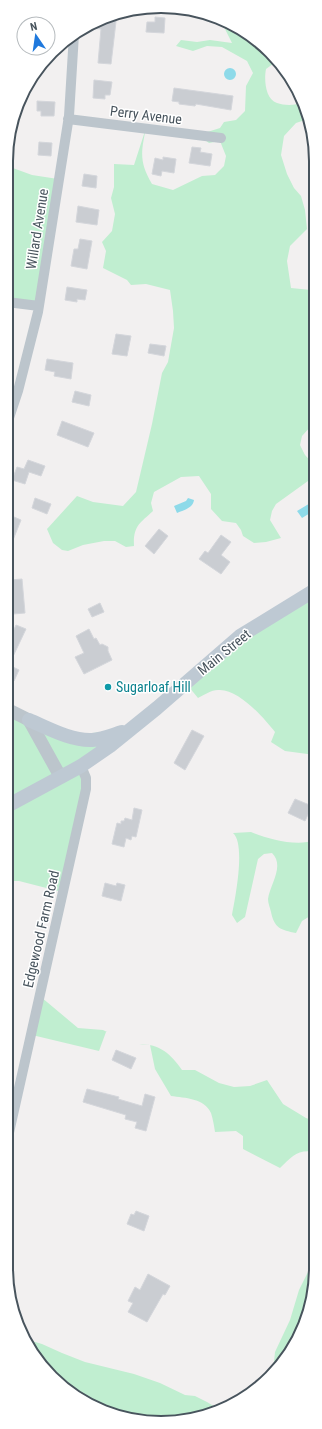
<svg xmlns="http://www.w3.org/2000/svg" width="322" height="1429" viewBox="0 0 322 1429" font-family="'Roboto Condensed',sans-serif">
  <rect width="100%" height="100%" fill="#f2f0f0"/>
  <!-- green -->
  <path fill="#c0eed0" d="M223,25H233L271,52L277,61L266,69C264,79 265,99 277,103C285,106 296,105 303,103L308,119L296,123L284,136L281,155L287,174L294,188L301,196L305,210L307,229L290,246L287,261L291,288L311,290L315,287V416L312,425L302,436L300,445L305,455L315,466V479L308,481L276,504L272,511L270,520L281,538L266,542L254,543L243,536L241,530L236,523L222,521L211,509V494L199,476L181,477L154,492L151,503L153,511C140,523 133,526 134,546L126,547L115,541H104L83,545L68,551L62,550L53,543L47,529L77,496L93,502L123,506L136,492L152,424L162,373L168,362L174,328L173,311L170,290L146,284L131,285L127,280L103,268L106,251L102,242L112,231L115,214L111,198L114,187V164L134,165L146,128C141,152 139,162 152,184L173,190L202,176L215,175L224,166L226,156L220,141L209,143L198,135L220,128L224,122L236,120L245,111L246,86L253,73L247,61L222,47L207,46L193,51L176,46L181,40L197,42L210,40L232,43Z
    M10,167L32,175L58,179L39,303L11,299L7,296V168Z
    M315,589V755L285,751L271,742L275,732C264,718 238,688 218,690C211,690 204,695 198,698L184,681Z
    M7,708L71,735L124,730L81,764L86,775L62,892L19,881H6Z
    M251,832C268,839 297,847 315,840V913L302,921L296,933C281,930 274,928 271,912C270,908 268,903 268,899C270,884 285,866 272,853L264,854L258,859L245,917L237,923L232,915C235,899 246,844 233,833Z
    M41,997L78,1028L103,1030L107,1032H106L99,1051L32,1035Z
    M139,1044C160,1044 171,1054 182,1070H195L219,1083L234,1087L250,1086L267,1080L283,1104L306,1118L315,1121V1152C297,1149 292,1157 280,1168L243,1149V1136L236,1131L215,1132C214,1126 213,1119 211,1113C204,1098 185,1098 171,1096L155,1069L150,1045Z
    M315,1256V1288L295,1345L273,1371L275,1352L290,1320L299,1290L313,1262Z
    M25,1339L42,1344L62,1353L85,1362L134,1374L160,1383L185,1395L195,1396L207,1402L220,1410L211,1415L151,1423L92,1407L45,1370Z"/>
  <!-- water -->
  <path fill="#8edae9" d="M224 74a6 6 0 1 1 12 0a6 6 0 1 1-12 0Z
    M188,498L194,500C193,508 184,510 177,513L174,506L186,501Z
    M312,502L315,506V510L302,518L297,511Z"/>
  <!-- building -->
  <path fill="#cacdd2" stroke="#d4d6db" d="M117,13L111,64L98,63L101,29L86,28Z
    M155,17L165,18L164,33L146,32L147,22H155Z
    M94,80L112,82L110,95H105V99L93,98Z
    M174,88L233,96L231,110L196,104L195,106L179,104V102L172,101Z
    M37,101L55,102L54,116H41V111H37Z
    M39,142L52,143L51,156L38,155Z
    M192,147L201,148L200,152L212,154L210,166L189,163Z
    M163,157L176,159L174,173L162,171L161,176L152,174L155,158L163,160Z
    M84,174L97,176L96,188L82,186Z
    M78,206L99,210L97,225L76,222Z
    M80,239L92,241L87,269L71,266L74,249H78Z
    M67,287L87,290L85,300L77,299V302L65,300Z
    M116,334L131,336L127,356L112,354Z
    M150,344L166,346L164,356L148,353Z
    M47,359L73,363L71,379L54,376L55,372L45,370Z
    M75,391L91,395L89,406L72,402Z
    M62,421L94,433L88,447L57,435Z
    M28,460L45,466L41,476L29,472L25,484L12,480L17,467L24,469Z
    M35,498L51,504L47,514L32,508Z
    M7,514L21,520L13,540L7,538Z
    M159,529L168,536L154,554L145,546Z
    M221,535L231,542L221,555L230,562L221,574L199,559L205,551L208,553Z
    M22,579L25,613L13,614L10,580Z
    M100,603L104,612L92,617L88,609Z
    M16,625L26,629L9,665L19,670L14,681L7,678V645Z
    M89,629L94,639L96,638L100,645L102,644L108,647V651L112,660L84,674L75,657L84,653L76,636Z
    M192,730L204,736L185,770L174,763Z
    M295,799L312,806L305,821L288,813Z
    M134,808L142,810L136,837L132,836L131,840L126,838L124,847L112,844L117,823L121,824V821H124L125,818L132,820Z
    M105,883L116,886L117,883L125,885L121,901L102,896Z
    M116,1050L136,1058L131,1069L112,1060Z
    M87,1089L119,1097L118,1099L142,1106L145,1094L155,1097L146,1131L135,1128L137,1122L125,1119L126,1115L83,1102Z
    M136,1211L149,1216L144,1231L127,1224L131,1214L134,1215Z
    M148,1274L170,1286L165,1295L163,1294L147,1322L128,1312L133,1303L128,1301L135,1287L140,1290Z"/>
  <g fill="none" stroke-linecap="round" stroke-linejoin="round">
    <!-- minor -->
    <path stroke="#bcc5cc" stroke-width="10" d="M68,119L221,138
      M7,302L39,306
      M7,424L18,391L38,312L69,116L74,34
      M6,1146L86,789V778L81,766"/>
    <!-- tertiary -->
    <path stroke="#bcc5cc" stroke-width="13" d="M7,709L29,720L60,776"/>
    <!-- secondary -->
    <path stroke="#bec9d3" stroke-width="14" d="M29,720C48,728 71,741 92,740C103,739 112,735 122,732
      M7,806L81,766L110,746L157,708L240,636L315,590"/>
  </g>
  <!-- markers -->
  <circle fill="#0f9aa8" stroke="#fff" stroke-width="1.5" cx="108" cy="687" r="4"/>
  <g text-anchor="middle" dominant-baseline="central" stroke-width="3" stroke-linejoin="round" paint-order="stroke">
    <!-- street labels -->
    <g font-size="14" fill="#48545d" stroke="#fff">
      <text transform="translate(146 115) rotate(7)">Perry Avenue</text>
      <text transform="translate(37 229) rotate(-81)">Willard Avenue</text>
      <text transform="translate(224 652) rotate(-39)">Main Street</text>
      <text transform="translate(41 929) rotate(-77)">Edgewood Farm Road</text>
    </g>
    <!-- culture labels -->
    <g font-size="14" fill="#0d838f" stroke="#fff" text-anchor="start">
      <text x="116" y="687">Sugarloaf Hill</text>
    </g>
  </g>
  <!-- crop -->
  <path d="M0 0H322V1429H0ZM161 13H161A148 148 0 0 1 309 161V1268A148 148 0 0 1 161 1416H161A148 148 0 0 1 13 1268V161A148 148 0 0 1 161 13Z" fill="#fff" fill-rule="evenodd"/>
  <path fill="none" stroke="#48545d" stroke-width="2" d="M161 13H161A148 148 0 0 1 309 161V1268A148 148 0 0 1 161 1416H161A148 148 0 0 1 13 1268V161A148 148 0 0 1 161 13Z"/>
  <!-- north arrow -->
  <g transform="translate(36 36) rotate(347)"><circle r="19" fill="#ffffff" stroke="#b6bbbe"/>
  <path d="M0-3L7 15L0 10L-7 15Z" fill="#1f79dd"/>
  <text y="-6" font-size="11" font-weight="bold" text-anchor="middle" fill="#48545d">N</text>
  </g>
</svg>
